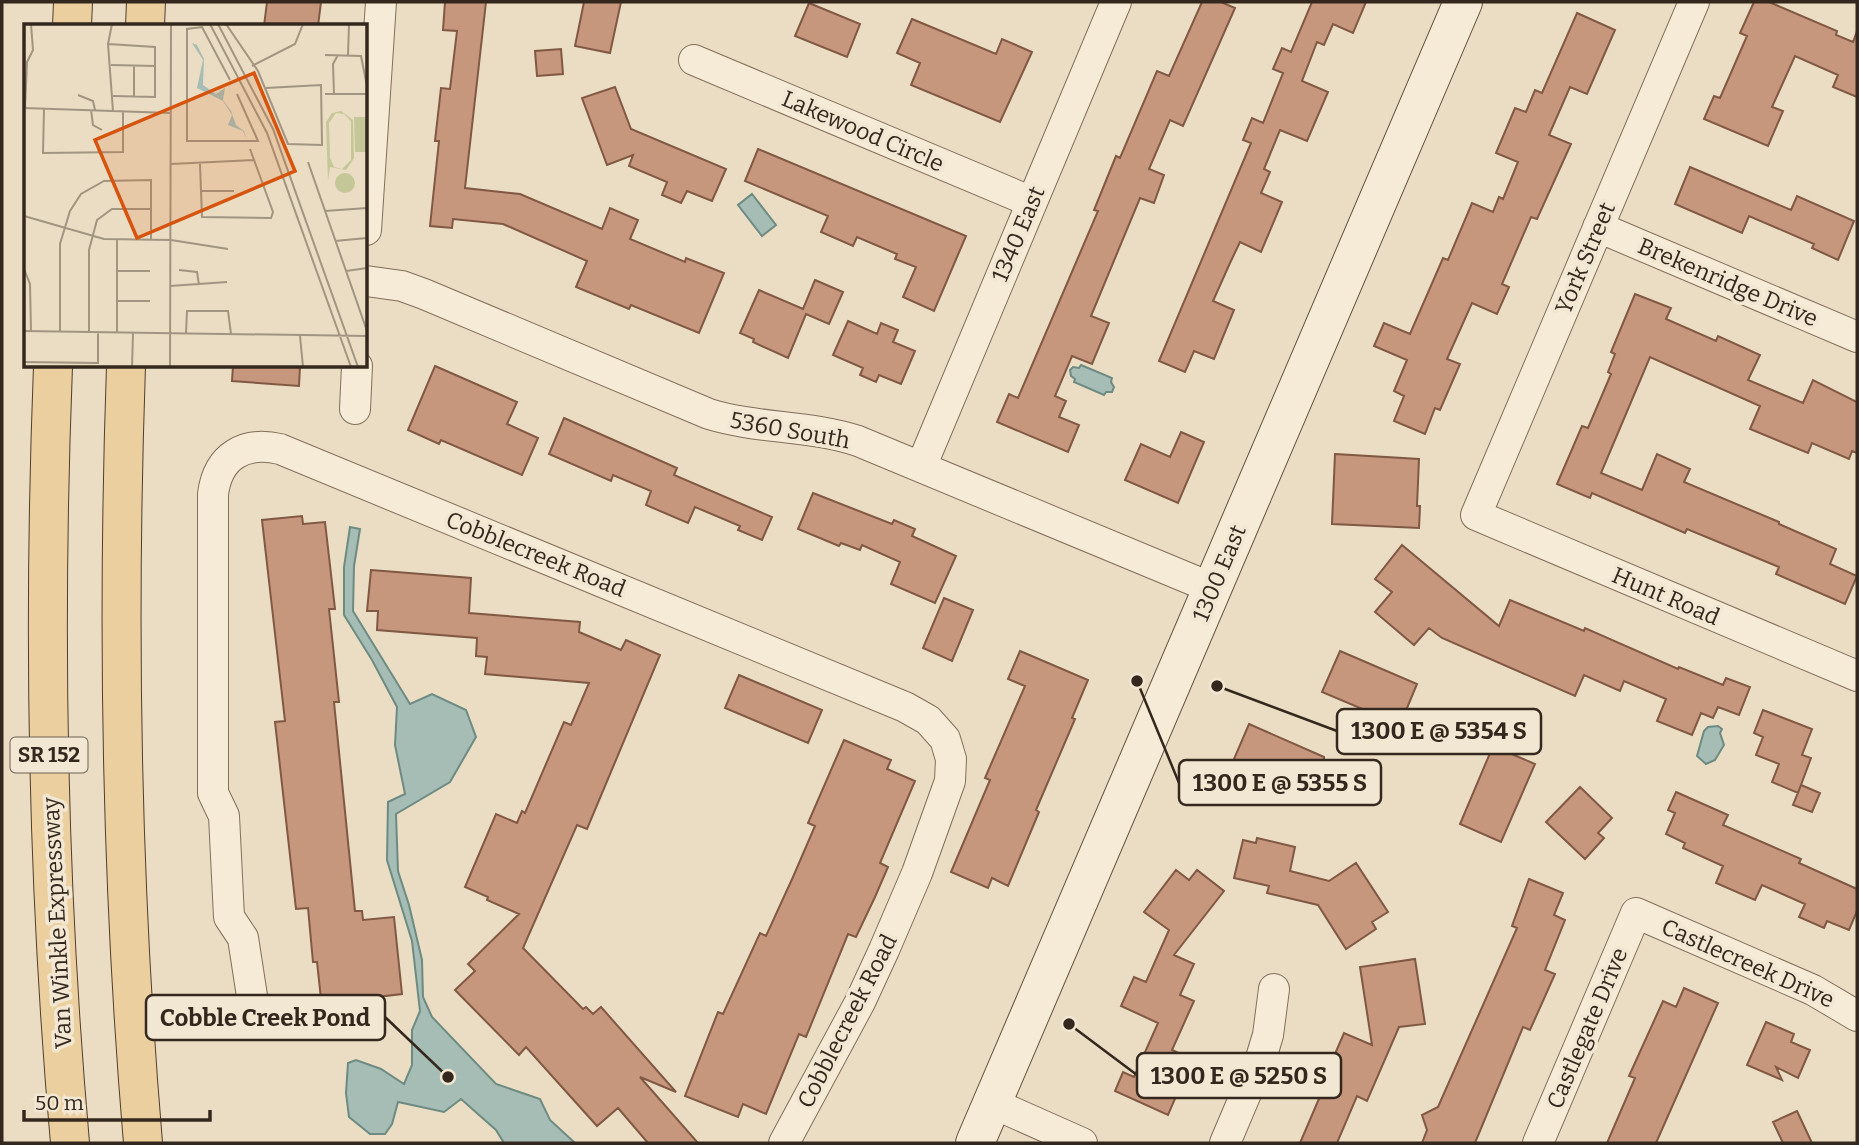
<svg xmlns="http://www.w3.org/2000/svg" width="1859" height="1145" viewBox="0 0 1859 1145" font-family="Bitter,serif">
  <rect width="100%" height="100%" fill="#eaddc3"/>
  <!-- water -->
  <path fill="#a5bdb5" stroke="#6d8b82" stroke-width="2" d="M752,194L776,225L762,236L738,205Z
    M1081,365L1112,378L1111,382L1114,387L1112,392H1106L1104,395L1074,382L1075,379L1071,376L1070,370L1073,367L1079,368Z
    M350,527L360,529L354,566L353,611L410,704L432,694L466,710L476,737L450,782L396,814L398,871L409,905L422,960L423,997L432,1017L496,1084L540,1099L550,1120L575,1143H504L496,1130L461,1099L444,1112L398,1102L392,1124L385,1134H370L349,1117L346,1093L348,1063L356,1060L381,1069L404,1084L412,1065V1030L420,1011L412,941L387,860L388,802L405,794L395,745L397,707L372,660L344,615V567Z
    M1718,726L1722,729L1720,733L1724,745L1715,760L1706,764L1697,756L1704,731L1708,727Z"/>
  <!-- building -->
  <path fill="#c6977c" stroke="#805843" stroke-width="2" d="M267,2H321L318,26H264Z
    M445,2H486L465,188L520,194L602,229L610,208L638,220L630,239L685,262L686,258L724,273L699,333L631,305L629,309L576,287L587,261L503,224L453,219L452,228L430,226L439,141H435L441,88L450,89L457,31L443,30Z
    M584,2H621L610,53L575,46Z
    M1202,2H1221L1235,8L1183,126L1170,120L1149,169L1164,175L1154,203L1140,198L1091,316L1109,323L1092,364L1072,356L1055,396L1066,401L1059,417L1079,425L1068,452L997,422L1009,394L1018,398L1098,211L1094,210L1116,156L1120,158L1157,71L1169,76Z
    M1312,2H1366L1353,33L1333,24L1324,45L1317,42L1302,81L1328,92L1307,141L1280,130L1264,169L1270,172L1261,193L1282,202L1261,252L1240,242L1230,263L1213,301L1234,310L1214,359L1194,351L1185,372L1159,361L1251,143L1243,140L1252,118L1263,123L1283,73L1273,69L1282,48L1291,52Z
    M1754,2H1769L1837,31L1836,35L1853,42L1857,31V97L1833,87L1838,75L1795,56L1772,107L1783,111L1768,146L1704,119L1714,96L1720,98L1747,36L1740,33Z
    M809,3L860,24L847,57L795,36Z
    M1577,13L1615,30L1587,94L1570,87L1549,135L1571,144L1537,219L1531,217L1502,284L1509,287L1497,314L1472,303L1447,359L1460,364L1440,410L1435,408L1425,434L1394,421L1404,396L1394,391L1407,360L1374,346L1384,323L1410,334L1443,258L1448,260L1472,203L1493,212L1499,197L1503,199L1518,162L1496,153L1515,108L1526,112L1535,90L1542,93Z
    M912,19L996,54L1002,39L1032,52L1000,122L911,85L920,63L897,53Z
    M561,49L563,74L537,76L535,51Z
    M615,87L631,129L726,169L712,201L687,191L681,203L662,195L667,182L629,166L633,155L607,165L582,98Z
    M758,149L966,236L934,311L903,297L916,267L895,259L897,254L857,237L853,246L821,232L828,216L745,181Z
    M1690,167L1791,210L1797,196L1854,221L1838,260L1812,248L1814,244L1749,216L1742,233L1675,204Z
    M815,280L843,292L829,324L806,314L788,358L753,342L754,339L740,333L759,290L803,309Z
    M1635,294L1671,308L1666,319L1716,341L1718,336L1760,355L1748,380L1803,403L1813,380L1857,402V453L1852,451L1849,459L1812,443L1808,453L1750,429L1760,406L1650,357L1601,473L1642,490L1657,454L1690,469L1684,482L1779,522V524L1836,549L1830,564L1857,576L1845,604L1776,574L1779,567L1687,529L1685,533L1592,493L1590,498L1557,484L1582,426L1588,428L1611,374L1608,372L1615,354L1611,352Z
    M848,321L877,334L881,323L898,330L893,342L915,351L901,384L879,375L876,382L860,375L863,368L833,355Z
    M233,366H300L299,386L232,381Z
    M435,366L517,402L507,424L538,438L522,475L441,440L439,444L408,430Z
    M564,418L677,468L674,475L772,517L762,540L738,530L740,526L695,507L688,523L646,505L651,491L613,475L611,481L549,454Z
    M1181,432L1204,442L1178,503L1125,480L1141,444L1170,457Z
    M1335,454L1419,459L1417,506H1420L1419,528L1332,524Z
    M813,493L892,524L894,520L915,529L912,536L956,556L935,603L891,584L900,562L862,545L860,550L841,543L839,546L798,529Z
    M302,516L303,524L325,522L335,609H329L339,702H334L355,911H362L363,920L394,917L402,994L377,997V1003L322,1008L317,962H313L308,908L296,909L275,722L285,721L262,520Z
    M1402,545L1499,626L1510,600L1584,631L1585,628L1678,669L1679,667L1723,685L1726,678L1750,687L1739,715L1718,707L1713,718L1701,713L1692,735L1657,721L1666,699L1624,681L1620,691L1584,675L1575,696L1442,638L1429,628L1414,645L1375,612L1392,592L1375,579Z
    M371,570L471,578L469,613L580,622L579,632L621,650L626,640L660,655L587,829L577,825L523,948L583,1009L586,1007L593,1014L601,1007L676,1092L640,1077L698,1143H648L618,1108L597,1126L526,1047L519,1055L455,990L475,971L468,964L519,914L487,900L488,897L465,887L496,814L517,823L522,811L525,813L564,722L571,725L589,683L485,674L487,657L476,656L477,638L377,630L378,611H367Z
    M944,598L973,610L952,661L923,648Z
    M1020,651L1088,680L1072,718L1075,719L1036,810L1039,812L1008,886L992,878L988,888L951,872L990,780L985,778L1025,686L1008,679Z
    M1340,651L1417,684L1400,725L1322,692Z
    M739,675L822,710L808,743L725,708Z
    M1763,710L1812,729L1802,755L1811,758L1798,793L1772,782L1779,764L1756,755L1763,737L1754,733Z
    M1249,724L1324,757V765L1309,799L1231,766Z
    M844,740L891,760L887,769L915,781L880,863L888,867L875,897L856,937L848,934L806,1037L799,1034L766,1114L743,1104L738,1117L685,1096L718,1012L723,1014L760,933L766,936L793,877L815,826L808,823Z
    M1493,746L1535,764L1501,842L1460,824Z
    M1801,785L1820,793L1812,812L1793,805Z
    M1580,787L1612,818L1598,833L1604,838L1585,859L1546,822Z
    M1676,792L1728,815L1723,825L1801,859L1799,863L1857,889V911L1849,930L1827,921L1824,928L1799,917L1805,904L1762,885L1755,900L1716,883L1723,866L1683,848L1685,843L1666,834L1675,813L1668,810Z
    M1257,838L1295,847L1290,871L1329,881L1356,863L1388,912L1372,922L1376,929L1346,949L1318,905L1267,893L1269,886L1234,878L1243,840L1256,843Z
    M1176,870L1189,880L1197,870L1224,891L1174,955L1194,964L1180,995L1194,1001L1172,1050L1192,1059L1168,1115L1115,1091L1123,1072L1134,1077L1158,1023L1121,1006L1134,977L1146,982L1169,930L1144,912Z
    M1529,879L1563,893L1554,915L1565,920L1545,970L1555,974L1530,1030L1523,1027L1475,1143H1422L1427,1130L1422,1115L1438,1107L1517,928L1512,926Z
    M1415,959L1425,1024L1399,1027L1367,1101L1357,1096L1337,1143H1300L1321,1094L1318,1093L1344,1033L1372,1045L1360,967Z
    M1684,988L1718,1003L1656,1143H1607L1635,1078L1629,1076L1663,1001L1676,1007Z
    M1766,1022L1794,1034L1791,1042L1810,1050L1798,1078L1776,1067L1782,1080L1747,1065Z
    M1797,1111L1812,1143H1783L1773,1122Z"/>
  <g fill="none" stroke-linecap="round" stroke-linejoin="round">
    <defs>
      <path id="minor" d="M1694,2L1476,515L1857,676
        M694,60L1032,202
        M1598,227L1857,337
        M366,230L381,2
        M366,281L402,286L424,294L709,414C758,429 810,425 858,441L1212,588
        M355,409L357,366
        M921,467L1116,2
        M254,1009L243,938L229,917L224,816L213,793V494C218,456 244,441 280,449L905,707L928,720L945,739L951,759L950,781L917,873L884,950L860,1002L784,1143
        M992,1103L1082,1143
        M1225,1143L1261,1058L1268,1035L1274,989
        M1538,1143L1636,913L1813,990L1857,1016"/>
      <path id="secondary" d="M975,1143L1463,2"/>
      <path id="primary" d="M72,26L73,2
        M145,26L146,2
        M53,366C43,625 47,885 70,1143
        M126,366C117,625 121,884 143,1143"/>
    </defs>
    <!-- minor casing -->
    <use href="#minor" stroke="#836e5b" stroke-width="32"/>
    <!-- secondary casing -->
    <use href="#secondary" stroke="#65503f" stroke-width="40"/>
    <!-- primary casing -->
    <use href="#primary" stroke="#513d2f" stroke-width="40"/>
    <!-- minor -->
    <use href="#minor" stroke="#f6ebd6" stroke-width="30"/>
    <!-- secondary -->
    <use href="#secondary" stroke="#f6ebd6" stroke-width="38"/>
    <!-- primary -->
    <use href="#primary" stroke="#ebcf9e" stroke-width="38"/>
  </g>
  <g text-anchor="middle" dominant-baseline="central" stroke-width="7" stroke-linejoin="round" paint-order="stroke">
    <!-- shield labels -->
    <rect fill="#f2e7d2" stroke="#6d6154" stroke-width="2" x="10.5" y="737.5" width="77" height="35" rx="5"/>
    <g font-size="21" font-weight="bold" fill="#34281e">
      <text x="49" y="755">SR 152</text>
    </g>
    <!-- street labels -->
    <g font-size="23" fill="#34281e" stroke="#f2e7d2">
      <text transform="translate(863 131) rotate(23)">Lakewood Circle</text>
      <text transform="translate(1018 234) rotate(-67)">1340 East</text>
      <text transform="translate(1585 258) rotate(-67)">York Street</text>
      <text transform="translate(1728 282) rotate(23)">Brekenridge Drive</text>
      <text transform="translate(790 430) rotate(10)">5360 South</text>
      <text transform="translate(536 554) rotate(22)">Cobblecreek Road</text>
      <text transform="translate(1219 573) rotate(-67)">1300 East</text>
      <text transform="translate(1666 596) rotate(23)">Hunt Road</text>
      <text transform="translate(57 923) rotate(-93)">Van Winkle Expressway</text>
      <text transform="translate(1748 963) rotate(24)">Castlecreek Drive</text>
      <text transform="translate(847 1021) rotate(-63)">Cobblecreek Road</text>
      <text transform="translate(1587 1028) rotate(-67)">Castlegate Drive</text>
    </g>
  </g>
  <!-- overview -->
  <g transform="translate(24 24)">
    <rect width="343" height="343" fill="#eaddc3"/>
    <path d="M317,87L329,96L330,134L322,146L306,143L304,157L302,98L308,89ZM312,89L320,90L327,97V136L318,145L310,143L306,134L305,99ZM330,93H343V128H331ZM311 159a10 10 0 1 1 20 0a10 10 0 1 1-20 0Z" fill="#c4c798" fill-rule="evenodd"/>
    <path d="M168,19L173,21L180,35L179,61L192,70L201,64L199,76L207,87L212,101L220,107L222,114L219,107L204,101L208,91L199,77L173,64L179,36Z" fill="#a5bdb5"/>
    <path fill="none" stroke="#a19581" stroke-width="2" d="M88,0L84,20L89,87M186,0L243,109L327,343M194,0L249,105L334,343M202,0L234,47L264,120L298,121L297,61L242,64M84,20L131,23V73L89,72M301,31L337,32L343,62M324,31L325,0M87,41L131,42M228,42L271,20L279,0M206,56L178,3L163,5V117H234L213,70M301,70H343M310,70L309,40L314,31M54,71L69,77L71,86M110,72V42M0,84L147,89M1,84L3,38L9,26L7,0M20,85L19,129L99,128V87M67,86L69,101L78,106M284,138L343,307M147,140L230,136M176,140L178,193L247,194L249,188L226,125M176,167H210M301,187L343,184M0,192L80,215L147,216L204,225M93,216V308M311,217L343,214M0,245L6,260L7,307M155,246L173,248L175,261M93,247H126M322,247L343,244M146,262L203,258M93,277H126M0,307L343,312M36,308V220L46,187L57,170L80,157L127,156V216M65,308V226L73,196L88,185H127M162,309L163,287H204L207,310M276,312L279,343M0,338L74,339M74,340V308M108,343L109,309M146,343L147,0"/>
    <path fill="#d6540e" fill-opacity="0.15" stroke="#d6540e" stroke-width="3.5" d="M230,49L271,147L113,214L71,116Z"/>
    <rect width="343" height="343" fill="none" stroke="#34281e" stroke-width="3.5"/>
  </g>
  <!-- callouts -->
  <path fill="none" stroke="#34281e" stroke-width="2.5" d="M1217 686L1337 731M1137 681L1179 783M448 1077L385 1017M1069 1024L1137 1075"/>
  <g fill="#34281e" stroke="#f2e7d2" stroke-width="2.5">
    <circle cx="1217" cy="686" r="7"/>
    <circle cx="1137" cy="681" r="7"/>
    <circle cx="448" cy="1077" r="7"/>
    <circle cx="1069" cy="1024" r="7"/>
  </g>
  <g fill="#f2e7d2" stroke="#34281e" stroke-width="2.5">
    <rect x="1337" y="709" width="204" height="45" rx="7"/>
    <rect x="1179" y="760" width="202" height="45" rx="7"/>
    <rect x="146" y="995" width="239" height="45" rx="7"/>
    <rect x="1137" y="1053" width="204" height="45" rx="7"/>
  </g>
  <g font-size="24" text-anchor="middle" font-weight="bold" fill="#34281e">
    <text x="1439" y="739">1300 E @ 5354 S</text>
    <text x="1280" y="791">1300 E @ 5355 S</text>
    <text x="265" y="1026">Cobble Creek Pond</text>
    <text x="1239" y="1084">1300 E @ 5250 S</text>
  </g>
  <!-- border -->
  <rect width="1859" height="1145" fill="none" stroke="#34281e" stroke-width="7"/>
  <!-- scale -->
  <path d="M24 1110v10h186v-10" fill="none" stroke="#34281e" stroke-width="3.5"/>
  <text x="35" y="1110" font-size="21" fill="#34281e" stroke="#f2e7d2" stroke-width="5" paint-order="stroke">50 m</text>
</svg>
